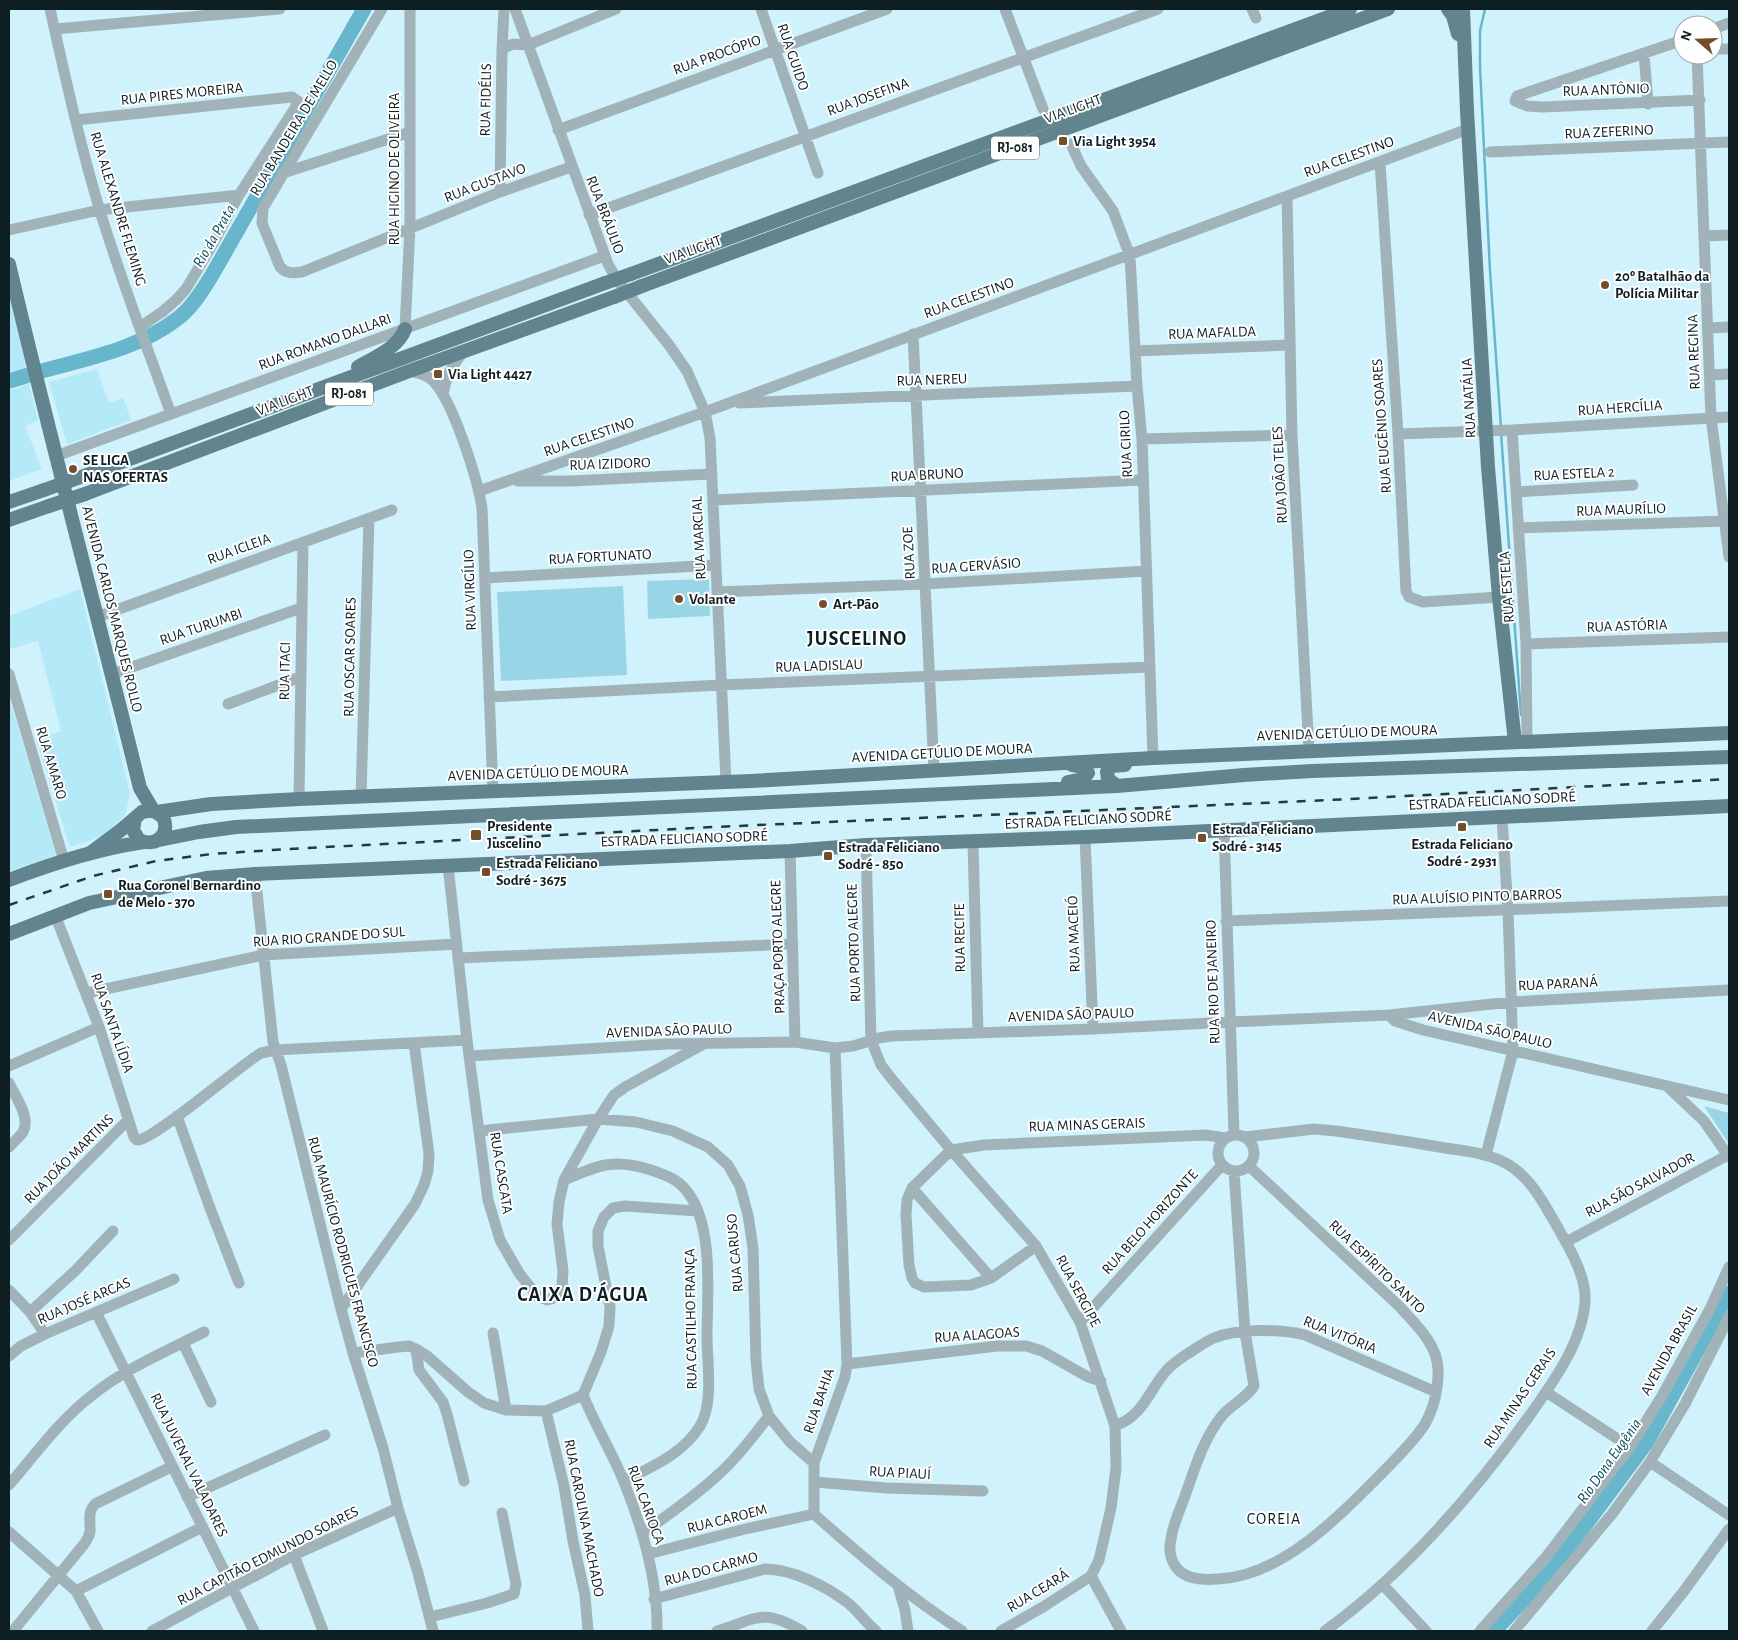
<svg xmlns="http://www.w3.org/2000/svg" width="1738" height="1640" viewBox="0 0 1738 1640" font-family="'Alegreya Sans',sans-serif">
  <rect width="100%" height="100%" fill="#cff2fc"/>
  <!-- built -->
  <path fill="#b4e9f8" d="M9,294L28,369L9,375Z
    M97,369L109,403L123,398L131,420L67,444L49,382Z
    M29,384L38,420L25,426L42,469L9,481V391Z
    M80,589L130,793L125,815L110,831L92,840L70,847L36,739L61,731L38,641L9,649V616Z
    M9,697L56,855L9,871Z"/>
  <!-- green -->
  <path fill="#98d5e7" d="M709,579L710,616L648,619L647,581Z
    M623,586L627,675L501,681L497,592Z
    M1704,1106L1729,1113V1144Z"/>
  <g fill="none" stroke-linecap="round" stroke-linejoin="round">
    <!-- stream -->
    <path stroke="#68b6cc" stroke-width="2.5" d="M1485,9L1480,31V67L1490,271L1501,428
      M1501,433L1521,715"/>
    <!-- river -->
    <path stroke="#68b6cc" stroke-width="15" d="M9,381C20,378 31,374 42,371C88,358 138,349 177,319C192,308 202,291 212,275L364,9
      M1494,1631L1552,1570L1647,1442L1729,1293"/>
    <!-- minor -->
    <path stroke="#a1b3b9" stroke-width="11" d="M50,9C65,76 80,145 100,211C121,280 147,347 171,414
      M382,9L263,208L262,223L280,267C287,274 292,273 302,272L500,192L571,167
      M515,9L608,264L617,280L669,345L687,371L705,412L710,438L726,782
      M761,9L818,173
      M1005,9L1043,109
      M1252,9L1256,18
      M55,29L280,9
      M1713,29L1729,23
      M1683,40L1517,96L1515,101L1527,106L1543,107L1700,100
      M502,49L513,44L528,45L616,9
      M1713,49H1729
      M1644,53L1648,104
      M1697,55L1711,417L1729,557
      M76,120L292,97L298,101L295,108L239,195L214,242L186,289L176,300L162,312L140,327
      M558,130L887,9
      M1071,144L1081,166L1113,211L1130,256L1137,386L1142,439L1153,758
      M1490,152L1729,142
      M1380,162L1398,434L1406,591L1409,597L1423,602L1499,597
      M283,173L410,132
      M500,192L502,49L504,9
      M1287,196L1292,435L1309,751
      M589,215L1158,9
      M9,230L99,210L239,195
      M1705,236L1729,235
      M1709,328L1729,327
      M405,329L410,227V9
      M913,334L934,770
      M1135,351L1289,345
      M410,371C417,373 425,374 431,379C452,396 478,481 482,508L493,791
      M1711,375L1729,374
      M443,394L448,374L462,353
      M739,403L1137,386
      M1512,430L1526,644L1527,742
      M1398,434L1512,430L1729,417
      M1142,439L1292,435
      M56,456L604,256
      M518,481H571L711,474
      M479,491L705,412L1468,129
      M1516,492L1633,485
      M713,500L1143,480
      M1518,528L1725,521
      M485,578L716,565
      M717,592L925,584L1146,571
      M97,617L392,510
      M1526,644L1729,637
      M9,674L64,861
      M112,674L301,608
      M489,697L721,685L1150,667
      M228,704L300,677
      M361,797L369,518
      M299,799L303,542
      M1224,829L1234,1134
      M1085,837L1093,1029
      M973,842L978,1033
      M866,845L871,1040L881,1065L891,1078L951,1150L1036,1246L1080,1322L1115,1426L1116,1468L1111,1508L1099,1560L1091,1576
      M790,851L795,1042
      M448,865L467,1040L488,1200L500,1240L519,1273L537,1296L547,1300L554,1298L562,1287L563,1271L557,1224L559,1202L564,1180L598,1119L614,1095L625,1087L702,1045
      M255,874L273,1042L281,1065L341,1309L353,1353L383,1448L398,1508L418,1573L433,1631
      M55,915L99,1027L134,1137L137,1140C153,1141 240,1065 261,1053L275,1050L467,1040
      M1226,921L1729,901
      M459,958L793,944
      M87,993L263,955L457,944
      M1389,1015L1511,1002L1729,990
      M835,1048L847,1364L845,1377L814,1463V1514C861,1556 909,1597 962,1631
      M470,1056L667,1044L795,1042L835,1048L853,1046L879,1038L891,1036L1093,1029L1230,1022L1389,1015L1395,1021L1423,1030L1729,1100
      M9,1066L99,1027
      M9,1083C15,1096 31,1117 23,1132C19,1138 13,1142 9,1147
      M1668,1087L1704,1121L1729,1157
      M177,1116L210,1208L239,1283
      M479,1131L598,1119L636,1122L673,1131L708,1147L728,1165L740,1186L748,1215L753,1248L756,1360L759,1389L769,1416L790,1442L814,1463
      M1218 1153a18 18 0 1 1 36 0a18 18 0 1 1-36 0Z
      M1245,1137L1314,1129L1336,1131C1371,1136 1405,1141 1439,1147C1462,1151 1488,1152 1509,1165C1530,1178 1542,1200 1554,1221C1567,1244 1587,1275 1585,1302C1582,1343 1553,1382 1530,1415C1472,1496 1406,1572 1325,1631
      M1486,1155L1513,1051L1508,911L1502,817
      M1234,1171L1245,1332L1254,1386C1246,1399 1230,1405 1221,1417C1203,1440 1195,1468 1185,1496C1180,1510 1173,1524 1171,1539C1168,1551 1171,1565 1182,1573C1192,1580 1206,1580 1218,1579C1282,1576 1337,1518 1380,1475C1394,1461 1415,1440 1425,1424C1434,1408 1439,1387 1438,1369C1437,1343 1415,1324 1399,1306L1249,1166
      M564,1180C599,1165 614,1158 651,1170C660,1173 672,1177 679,1183C716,1214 707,1293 707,1336C707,1363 714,1403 700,1426C683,1454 651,1467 624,1481
      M912,1188L991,1278
      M9,1240L128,1120
      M1566,1242L1728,1155
      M1036,1246L991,1278L971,1285L924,1287L915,1283L912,1278L909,1265L906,1215L907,1200L912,1188L951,1150L984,1145L1206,1135L1225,1138
      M9,1290L30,1312L45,1334
      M341,1309L415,1204L424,1185L428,1171L429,1154L414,1043
      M30,1312L75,1271L113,1231
      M96,1312L254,1631
      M1080,1322L1222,1165
      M493,1333L506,1410
      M183,1343L211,1402
      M416,1349L419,1370L443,1402L447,1414L464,1481
      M353,1353L398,1347L409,1346L416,1349L427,1356L468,1392L484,1403L506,1410L546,1411L583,1395L601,1352L609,1326L610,1307L598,1246V1231L604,1217L613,1208L625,1206L697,1211
      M9,1356L21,1346L45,1334L174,1279
      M847,1364L997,1346H1026L1042,1351L1088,1377L1101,1381
      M1546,1392L1630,1447
      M583,1395C595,1425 612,1452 624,1482C643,1529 658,1580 657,1631
      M546,1411L564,1486L573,1541L585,1595L588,1631
      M1115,1426C1143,1416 1148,1392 1166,1371C1172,1364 1180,1359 1187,1354C1196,1349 1204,1342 1214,1338C1238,1328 1280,1329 1305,1335L1436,1392
      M1650,1462L1729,1515
      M815,1482L886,1488L983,1491
      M9,1485C34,1456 60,1420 90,1397C124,1369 165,1352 204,1332
      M187,1497L325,1435
      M9,1532L76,1591L98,1631
      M643,1533C669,1514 697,1495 720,1473C739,1456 753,1436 769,1416
      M648,1554L741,1530L814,1514
      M294,1555L323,1631
      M1091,1576L1121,1631
      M1383,1585L1426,1631
      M898,1586L905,1610L908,1631
      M76,1591L202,1527
      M654,1599L765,1569C792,1569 826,1586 848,1603C858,1611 866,1623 876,1631
      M430,1617L487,1603L514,1594L516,1584L502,1513
      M13,1631L85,1543C88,1538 91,1533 90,1527C90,1517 88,1512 95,1504L171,1467
      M152,1631L294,1555L398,1508
      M717,1631C757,1619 762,1607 802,1631
      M1001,1631L1043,1607L1091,1576
      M1480,1631L1546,1557L1630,1447L1662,1396L1710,1309L1729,1267
      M1514,1631L1612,1514L1650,1462L1685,1404L1729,1317
      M1652,1631L1684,1591L1729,1529"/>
    <!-- major -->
    <path stroke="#62848e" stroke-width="14" d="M1448,9L1453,16L1458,34
      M1463,9L1467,111L1488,467L1499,597L1515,742
      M9,264C50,439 97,613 140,788L153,810
      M631,274L1350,9
      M642,286L1388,9
      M358,367C375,357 398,348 405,329
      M81,477L605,283
      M85,494L404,373L614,297
      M9,502L44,490
      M9,520L49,506
      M1068,782L1083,779L1088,773L1085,767L1072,765
      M1117,786L1108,779L1107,772L1111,766L1125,765
      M157,812L211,804L299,799L751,781L1153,758L1729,733
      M159,840L199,832L236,827L1117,786L1244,775L1312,771L1729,757
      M90,853L121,830L142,812L153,810L163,817C171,834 156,848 139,840L133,830L135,818
      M9,880C53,863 97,849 144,842
      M9,934L89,903L206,878L255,874L790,851L866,845L1085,837L1729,806"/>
    <!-- rail -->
    <path stroke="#25383e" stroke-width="2.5" stroke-dasharray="9 9" stroke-linecap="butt" d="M9,905L93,876L156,861L212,854L288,849L714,827L1330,800L1729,779"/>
    <!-- major-bridge -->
    <path stroke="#62848e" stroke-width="14" d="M605,283L631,274
      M614,297L642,286
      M44,490L81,477
      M49,506L85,494"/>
  </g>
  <!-- markers -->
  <g fill="#744e2b" stroke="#fff" stroke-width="2">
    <rect x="1058" y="136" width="10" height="10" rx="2.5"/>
    <circle cx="1605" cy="285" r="5"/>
    <rect x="433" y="369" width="10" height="10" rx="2.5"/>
    <circle cx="73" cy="469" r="5"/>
    <circle cx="679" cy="599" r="5"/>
    <circle cx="823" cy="604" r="5"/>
    <rect x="1457" y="822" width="10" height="10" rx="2.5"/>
    <rect x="470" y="829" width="12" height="12" rx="2.5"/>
    <rect x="1197" y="833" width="10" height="10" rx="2.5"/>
    <rect x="823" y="851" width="10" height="10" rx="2.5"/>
    <rect x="481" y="867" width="10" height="10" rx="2.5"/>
    <rect x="103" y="889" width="10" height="10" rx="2.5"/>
  </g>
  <g text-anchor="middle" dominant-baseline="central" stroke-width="4" stroke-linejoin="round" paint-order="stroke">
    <!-- shield labels -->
    <g fill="#fff" stroke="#566266" stroke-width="1">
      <rect x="991" y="136.5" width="48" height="23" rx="4"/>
      <rect x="325" y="382.5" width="48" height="23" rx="4"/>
    </g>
    <g font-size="14" font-weight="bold" fill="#0e1f24">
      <text x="1015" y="148">RJ-081</text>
      <text x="349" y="394">RJ-081</text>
    </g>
    <!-- street labels -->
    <g font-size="15" fill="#0e1f24" stroke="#fff">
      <text transform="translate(717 55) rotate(-20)">RUA PROCÓPIO</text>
      <text transform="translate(793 57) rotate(71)">RUA GUIDO</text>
      <text transform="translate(1606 90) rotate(-2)">RUA ANTÔNIO</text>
      <text transform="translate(182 94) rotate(-6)">RUA PIRES MOREIRA</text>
      <text transform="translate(868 97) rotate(-20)">RUA JOSEFINA</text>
      <text transform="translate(486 100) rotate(-89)">RUA FIDÉLIS</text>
      <text transform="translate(1073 109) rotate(-20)">VIA LIGHT</text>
      <text transform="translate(294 128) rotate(-59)">RUA BANDEIRA DE MELLO</text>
      <text transform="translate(1609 132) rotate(-3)">RUA ZEFERINO</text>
      <text transform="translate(1349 157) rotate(-20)">RUA CELESTINO</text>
      <text transform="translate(394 169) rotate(-90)">RUA HIGINO DE OLIVEIRA</text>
      <text transform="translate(485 183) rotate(-21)">RUA GUSTAVO</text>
      <text transform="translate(118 209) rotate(73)">RUA ALEXANDRE FLEMING</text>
      <text transform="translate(605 215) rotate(69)">RUA BRÁULIO</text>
      <text transform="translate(693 250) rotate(-20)">VIA LIGHT</text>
      <text transform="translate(969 298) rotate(-20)">RUA CELESTINO</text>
      <text transform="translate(1212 333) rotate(-2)">RUA MAFALDA</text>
      <text transform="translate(325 342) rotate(-20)">RUA ROMANO DALLARI</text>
      <text transform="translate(1694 352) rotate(-92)">RUA REGINA</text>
      <text transform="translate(932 380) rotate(-2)">RUA NEREU</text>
      <text transform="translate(1469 398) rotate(-93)">RUA NATÁLIA</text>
      <text transform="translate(285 401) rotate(-21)">VIA LIGHT</text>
      <text transform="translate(1620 408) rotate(-4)">RUA HERCÍLIA</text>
      <text transform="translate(1382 426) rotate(-94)">RUA EUGÊNIO SOARES</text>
      <text transform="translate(589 437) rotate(-19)">RUA CELESTINO</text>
      <text transform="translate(1126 444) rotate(-93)">RUA CIRILO</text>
      <text transform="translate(610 464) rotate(-2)">RUA IZIDORO</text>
      <text transform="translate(1574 474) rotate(-3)">RUA ESTELA 2</text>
      <text transform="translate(927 475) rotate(-3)">RUA BRUNO</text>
      <text transform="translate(1280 475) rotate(-93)">RUA JOÃO TELES</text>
      <text transform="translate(1621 510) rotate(-2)">RUA MAURÍLIO</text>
      <text transform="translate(699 538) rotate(-93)">RUA MARCIAL</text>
      <text transform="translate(239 549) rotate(-20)">RUA ICLEIA</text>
      <text transform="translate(909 553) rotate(-93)">RUA ZOE</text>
      <text transform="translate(600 557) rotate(-3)">RUA FORTUNATO</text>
      <text transform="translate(976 566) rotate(-4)">RUA GERVÁSIO</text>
      <text transform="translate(1507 587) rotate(-94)">RUA ESTELA</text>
      <text transform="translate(470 590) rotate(-92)">RUA VIRGÍLIO</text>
      <text transform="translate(112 609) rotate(76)">AVENIDA CARLOS MARQUES ROLLO</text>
      <text transform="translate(1627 626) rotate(-2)">RUA ASTÓRIA</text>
      <text transform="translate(201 627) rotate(-19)">RUA TURUMBI</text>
      <text transform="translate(350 657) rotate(-89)">RUA OSCAR SOARES</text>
      <text transform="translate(819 666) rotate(-2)">RUA LADISLAU</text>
      <text transform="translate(285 671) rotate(-89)">RUA ITACI</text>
      <text transform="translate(1347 733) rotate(-2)">AVENIDA GETÚLIO DE MOURA</text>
      <text transform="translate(942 753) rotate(-3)">AVENIDA GETÚLIO DE MOURA</text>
      <text transform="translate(51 763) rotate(73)">RUA AMARO</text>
      <text transform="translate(538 773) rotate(-2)">AVENIDA GETÚLIO DE MOURA</text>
      <text transform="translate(1492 801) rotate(-3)">ESTRADA FELICIANO SODRÉ</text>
      <text transform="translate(1088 820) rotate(-3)">ESTRADA FELICIANO SODRÉ</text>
      <text transform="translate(684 839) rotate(-2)">ESTRADA FELICIANO SODRÉ</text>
      <text transform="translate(1477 897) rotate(-2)">RUA ALUÍSIO PINTO BARROS</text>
      <text transform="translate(1074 934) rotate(-92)">RUA MACEIÓ</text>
      <text transform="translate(329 937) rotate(-4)">RUA RIO GRANDE DO SUL</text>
      <text transform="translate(960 938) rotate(-91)">RUA RECIFE</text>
      <text transform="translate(854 943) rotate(-92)">RUA PORTO ALEGRE</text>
      <text transform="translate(778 947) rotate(-92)">PRAÇA PORTO ALEGRE</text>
      <text transform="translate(1213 982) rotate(-92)">RUA RIO DE JANEIRO</text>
      <text transform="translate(1558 984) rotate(-3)">RUA PARANÁ</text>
      <text transform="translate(1071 1015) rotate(-2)">AVENIDA SÃO PAULO</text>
      <text transform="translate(112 1023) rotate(71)">RUA SANTA LÍDIA</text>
      <text transform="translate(1490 1030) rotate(13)">AVENIDA SÃO PAULO</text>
      <text transform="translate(669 1031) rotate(-2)">AVENIDA SÃO PAULO</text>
      <text transform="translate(1087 1125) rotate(-2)">RUA MINAS GERAIS</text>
      <text transform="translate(69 1159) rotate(-45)">RUA JOÃO MARTINS</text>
      <text transform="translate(501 1173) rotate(81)">RUA CASCATA</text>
      <text transform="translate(1640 1185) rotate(-28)">RUA SÃO SALVADOR</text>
      <text transform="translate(1150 1222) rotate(-48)">RUA BELO HORIZONTE</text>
      <text transform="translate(343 1252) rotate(75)">RUA MAURÍCIO RODRIGUES FRANCISCO</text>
      <text transform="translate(735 1253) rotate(-95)">RUA CARUSO</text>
      <text transform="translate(1377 1267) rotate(44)">RUA ESPÍRITO SANTO</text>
      <text transform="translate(1078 1291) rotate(62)">RUA SERGIPE</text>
      <text transform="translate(84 1301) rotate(-23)">RUA JOSÉ ARCAS</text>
      <text transform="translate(691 1319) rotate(-91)">RUA CASTILHO FRANÇA</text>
      <text transform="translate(977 1335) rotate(-4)">RUA ALAGOAS</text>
      <text transform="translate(1340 1335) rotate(22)">RUA VITÓRIA</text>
      <text transform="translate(1669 1350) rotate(-61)">AVENIDA BRASIL</text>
      <text transform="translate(1520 1398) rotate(-56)">RUA MINAS GERAIS</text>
      <text transform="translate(819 1401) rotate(-71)">RUA BAHIA</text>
      <text transform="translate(189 1465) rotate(64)">RUA JUVENAL VALADARES</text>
      <text transform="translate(900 1473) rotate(3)">RUA PIAUÍ</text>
      <text transform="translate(646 1505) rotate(70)">RUA CARIOCA</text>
      <text transform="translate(584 1518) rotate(79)">RUA CAROLINA MACHADO</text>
      <text transform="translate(727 1519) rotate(-14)">RUA CAROEM</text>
      <text transform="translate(268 1556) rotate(-27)">RUA CAPITÃO EDMUNDO SOARES</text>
      <text transform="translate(711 1569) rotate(-15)">RUA DO CARMO</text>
      <text transform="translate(1038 1591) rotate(-31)">RUA CEARÁ</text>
    </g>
    <!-- poi labels -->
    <g font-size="15" font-weight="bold" fill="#0e1f24" stroke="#fff" text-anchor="start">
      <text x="1073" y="141">Via Light 3954</text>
      <text x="1615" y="276">20º Batalhão da<tspan x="1615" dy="17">Polícia Militar</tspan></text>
      <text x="448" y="374">Via Light 4427</text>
      <text x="83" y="460">SE LIGA<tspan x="83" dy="17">NAS OFERTAS</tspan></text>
      <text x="689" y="599">Volante</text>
      <text x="833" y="604">Art-Pão</text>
      <text x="487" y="826">Presidente<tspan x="487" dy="17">Juscelino</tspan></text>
      <text x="1212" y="829">Estrada Feliciano<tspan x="1212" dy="17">Sodré - 3145</tspan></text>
      <text x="1462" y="844" text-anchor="middle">Estrada Feliciano<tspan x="1462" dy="17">Sodré - 2931</tspan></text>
      <text x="838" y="847">Estrada Feliciano<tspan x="838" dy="17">Sodré - 850</tspan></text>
      <text x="496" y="863">Estrada Feliciano<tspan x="496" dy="17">Sodré - 3675</tspan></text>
      <text x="118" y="885">Rua Coronel Bernardino<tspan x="118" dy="17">de Melo - 370</tspan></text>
    </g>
    <!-- water labels -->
    <g font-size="16" font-style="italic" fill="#094f5e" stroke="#fff">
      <text transform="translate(214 236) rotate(-60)">Rio da Prata</text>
      <text transform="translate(1609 1461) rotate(-55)">Rio Dona Eugênia</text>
    </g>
    <!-- neighbourhood labels -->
    <g font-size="16" letter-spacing="1" fill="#0e1f24" stroke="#fff">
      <text x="1274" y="1519">COREIA</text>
    </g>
    <!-- district labels -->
    <g font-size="20" font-weight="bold" letter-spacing="1" fill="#0e1f24" stroke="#fff">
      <text x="857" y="639">JUSCELINO</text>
      <text x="583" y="1295">CAIXA D'ÁGUA</text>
    </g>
  </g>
  <!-- border -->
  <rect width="1738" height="1640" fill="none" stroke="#0e1f24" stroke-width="20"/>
  <!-- north arrow -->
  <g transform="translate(1698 40) rotate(290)"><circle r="24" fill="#ffffff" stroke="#9fa5a7"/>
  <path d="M0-4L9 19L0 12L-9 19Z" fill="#744e2b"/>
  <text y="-8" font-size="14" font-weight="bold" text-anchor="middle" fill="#0e1f24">N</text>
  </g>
</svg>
